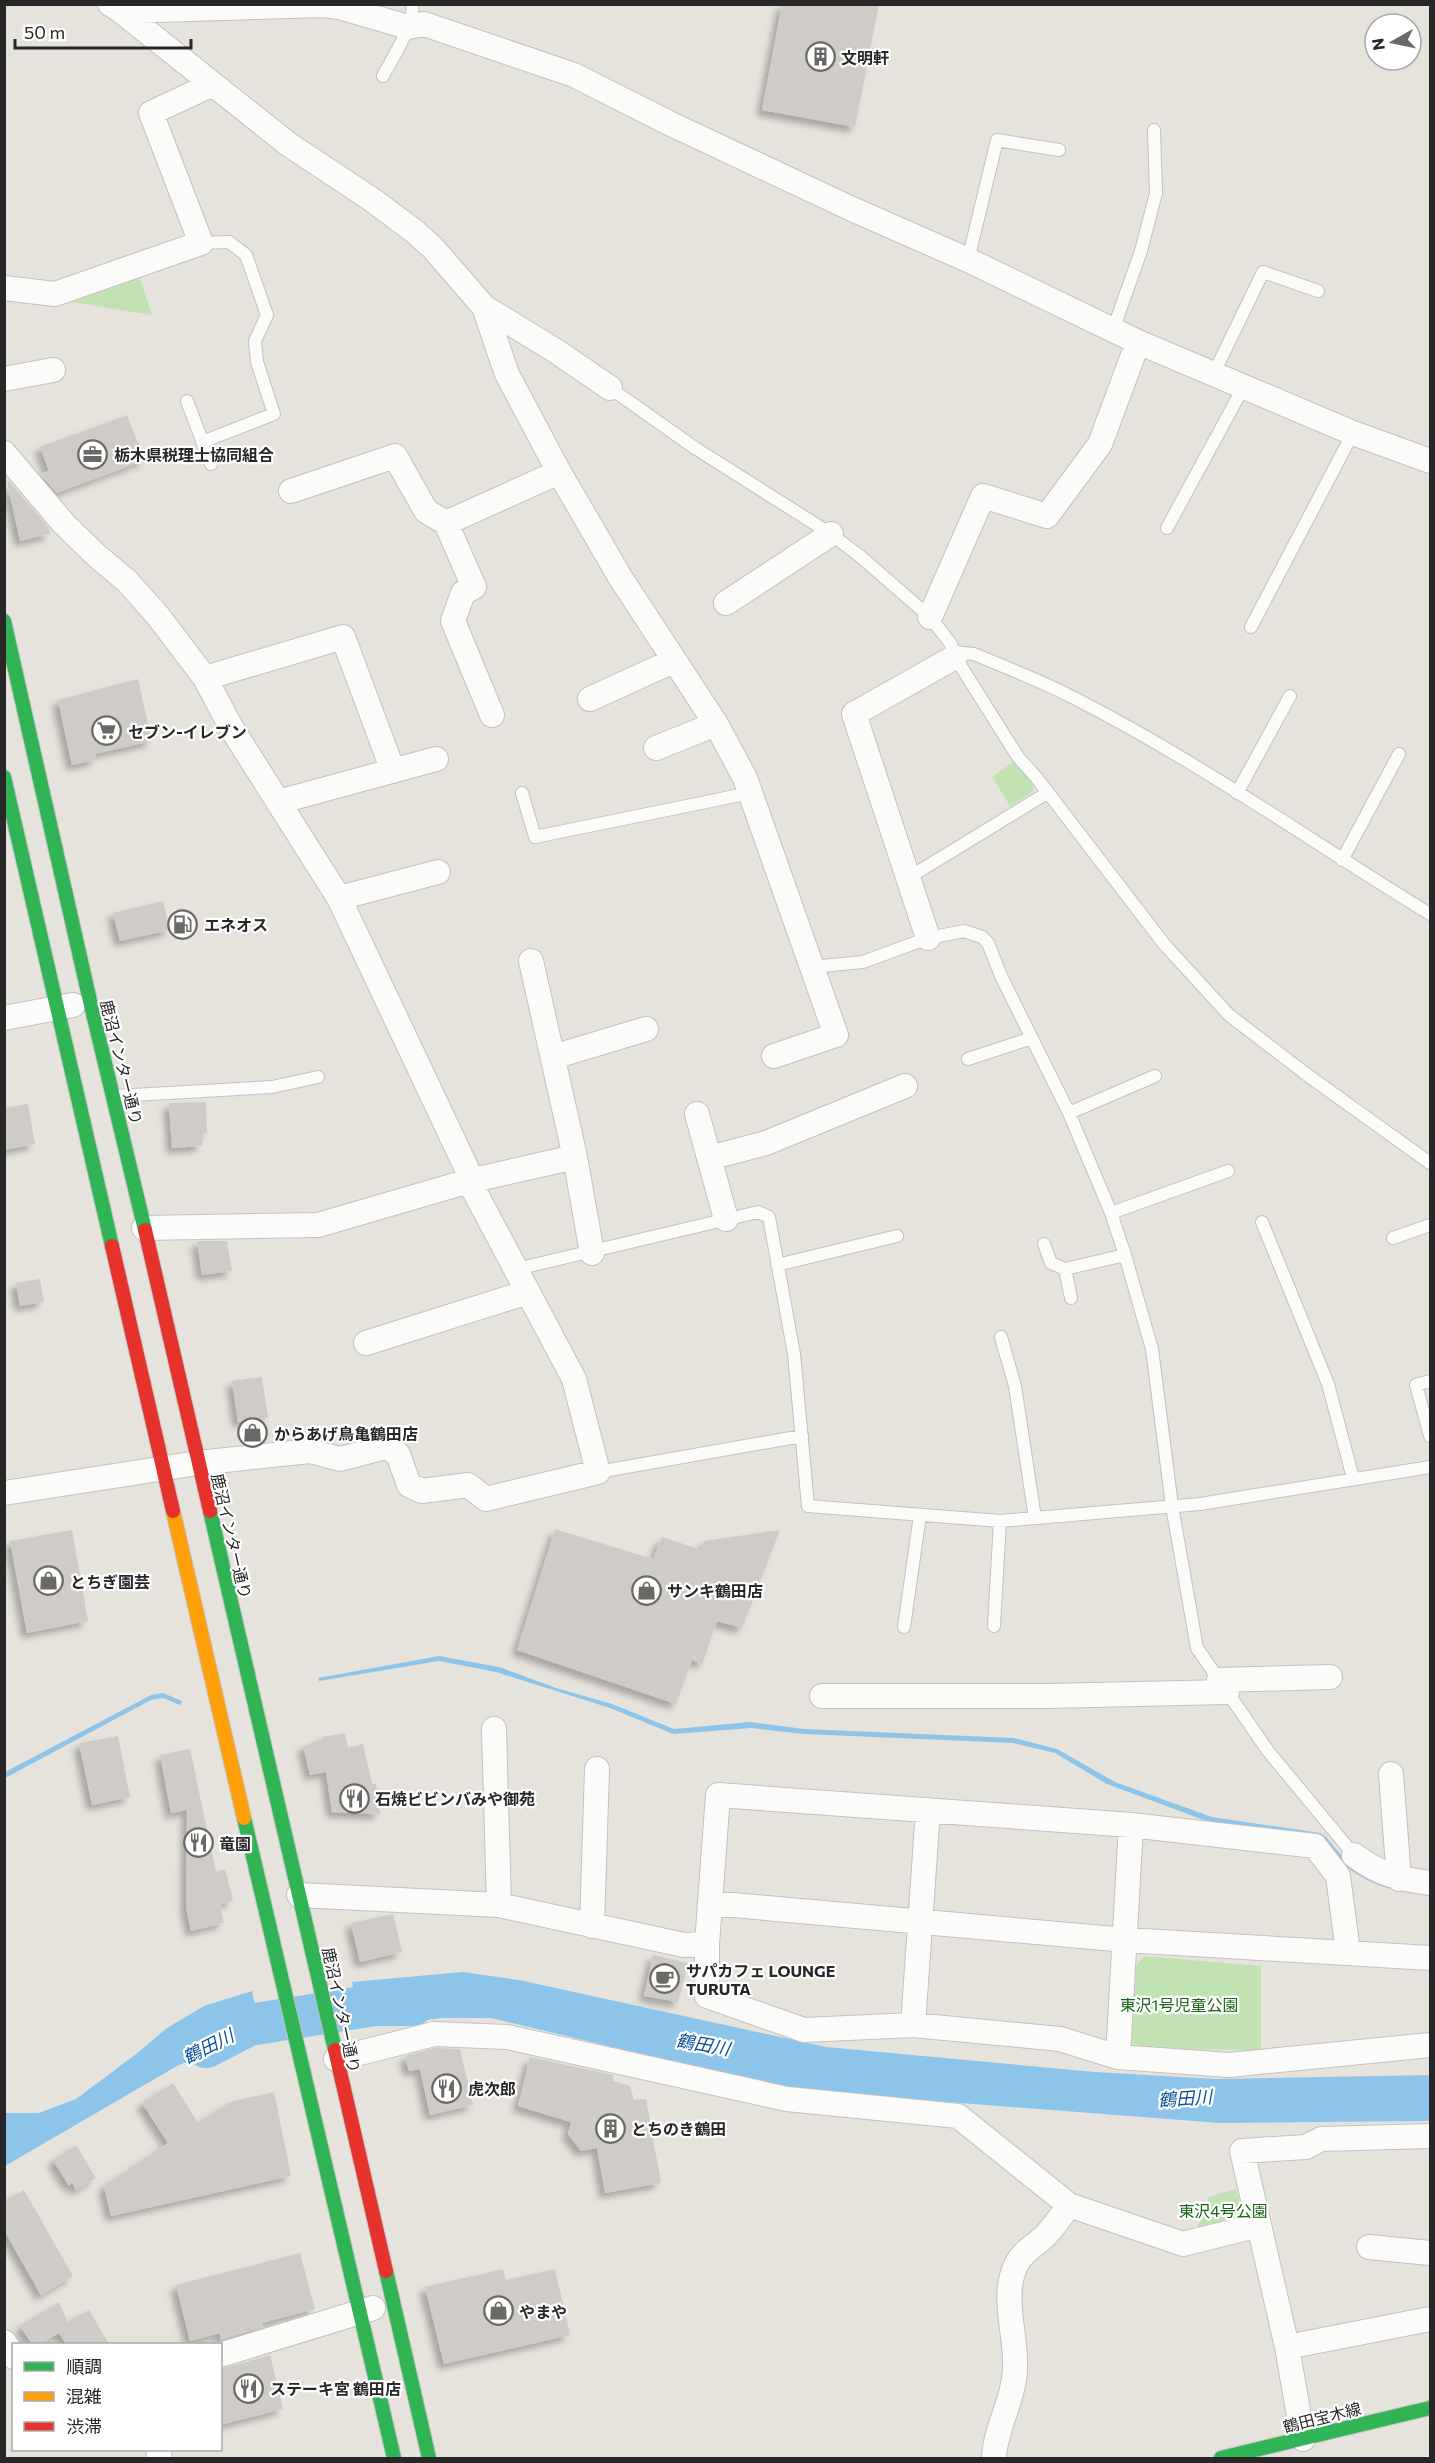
<svg xmlns="http://www.w3.org/2000/svg" width="1435" height="2463" viewBox="0 0 1435 2463" font-family="Commissioner,'Noto Sans JP',sans-serif">
  <defs>
    <filter id="shadow"><feDropShadow dx="-5.5" dy="5.5" stdDeviation="3" flood-color="#0004"/></filter>
  </defs>
  <rect width="100%" height="100%" fill="#e6e3dc"/>
  <!-- green -->
  <path fill="#c1e3b3" d="M140,278L152,315L71,302Z
    M1015,761L1034,782L1033,792L1010,806L992,777Z
    M1144,1956L1261,1966V2050L1143,2049L1131,2042L1136,1966Z
    M1236,2189L1243,2214L1237,2224L1195,2234L1209,2197Z"/>
  <!-- water -->
  <path fill="#8dc5ea" d="M439,1656L499,1667L556,1688L612,1704L674,1729L750,1722L804,1729L1014,1738L1057,1749L1115,1782L1212,1817L1320,1833L1326,1837L1345,1860L1430,1889V1895C1391,1891 1373,1887 1341,1863L1212,1823L1107,1784L1055,1753L1013,1743L804,1734L751,1728L673,1734L610,1708L496,1672L439,1661L319,1681L318,1678Z
    M163,1693L182,1701L180,1705L163,1698L151,1700L5,1778V1772L151,1695Z
    M463,1972L519,1980L826,2047L1095,2072L1216,2079L1430,2075V2121L1220,2123L793,2090L491,2018H441L362,2028L352,1982Z
    M252,1991L260,2030L177,2066L5,2166V2113H39L76,2099L136,2054L167,2028L204,2006Z"/>
  <g fill="none" stroke-linecap="round" stroke-linejoin="round">
    <!-- river -->
    <path stroke="#8dc5ea" stroke-width="42" d="M206,2047L249,2025L362,2007L366,2005H413"/>
  </g>
  <!-- building -->
  <path fill="#cfccc7" filter="url(#shadow)" d="M782,4H879L855,127L762,110Z
    M127,415L145,460L57,493L40,474L49,471L40,447Z
    M7,481H9L49,528L50,534L20,541Z
    M138,679L152,741L95,754L96,760L72,765L58,700Z
    M163,901L170,930L120,941L113,913Z
    M206,1102L207,1133H202V1146L172,1148L169,1103Z
    M28,1104L35,1144L4,1150V1108Z
    M197,1241H227L232,1271L202,1275Z
    M40,1279L44,1302L20,1306L16,1283Z
    M262,1377L268,1418L238,1422L232,1381Z
    M555,1529L653,1559L662,1537L702,1550L704,1541L780,1530L742,1628L717,1621L702,1664L692,1660L676,1704L517,1650Z
    M72,1530L88,1621L27,1633L10,1541Z
    M345,1733L348,1748L363,1744L372,1784H376L380,1814L332,1812L326,1772L310,1775L303,1746L323,1739L322,1737Z
    M118,1736L130,1797L92,1805L79,1743Z
    M190,1749L216,1872L225,1869L233,1900L220,1905L224,1923L191,1931L186,1907L187,1810L171,1813L160,1755Z
    M393,1914L402,1952L360,1962L351,1923Z
    M653,1955L688,1963L678,2002L644,1996Z
    M435,2048L460,2049L473,2105L430,2115L420,2069L409,2071L405,2056Z
    M530,2057L613,2075V2081L630,2086L634,2100L646,2099L661,2183L605,2193L597,2148L581,2151L568,2134L571,2122L518,2106Z
    M173,2083L198,2123L230,2102L274,2092L291,2176L111,2216L104,2186L168,2143L142,2103Z
    M76,2145L96,2178L76,2190L72,2183L69,2186L53,2160Z
    M24,2190L73,2276L41,2295L4,2230V2201Z
    M300,2253L315,2309L262,2323L263,2327L220,2340V2333L190,2341L176,2285Z
    M503,2269L506,2280L555,2269L570,2335L444,2364L425,2287Z
    M59,2302L68,2322L89,2310L109,2344H66L59,2333L40,2344H32L20,2326Z
    M270,2355L283,2409L220,2425V2369Z"/>
  <g fill="none" stroke-linecap="round" stroke-linejoin="round">
    <defs>
      <path id="lane" d="M383,76C392,58 416,23 412,4
        M201,243L229,242L246,255L267,315L255,341L257,362L274,414L202,442
        M968,260L997,140L1059,150
        M1113,330L1141,251L1156,193L1154,130
        M1213,375L1263,272L1318,291
        M610,388L695,448L831,534L861,557L930,617L951,644L955,657L1018,757L1036,777L1164,944L1229,1015L1310,1077L1430,1163
        M187,401L211,464
        M1167,528L1243,388
        M1251,627L1353,433
        M955,657L962,653L974,654C1007,668 1042,681 1074,698C1198,761 1312,842 1430,914
        M522,793L535,837L750,793
        M1237,793L1290,696
        M1342,860L1399,754
        M908,878L1047,793
        M812,967L863,962L928,938L964,931L982,937L988,943L1001,976L1069,1113L1111,1213L1125,1255L1152,1349L1172,1506L1197,1648L1268,1751L1354,1855
        M968,1059L1032,1038
        M116,1096L272,1087L318,1077
        M1069,1113L1155,1076
        M1111,1213L1228,1171
        M1262,1222L1328,1384L1353,1478
        M1393,1238L1430,1225
        M1044,1244L1051,1263L1065,1269L1125,1255
        M777,1265L897,1236
        M516,1269L758,1212L769,1217L794,1354L808,1506L1000,1521L1200,1504L1430,1467
        M1065,1269L1071,1298
        M1001,1337L1015,1386L1035,1518
        M1430,1381L1416,1385L1430,1436
        M598,1472L802,1436
        M994,1626L1000,1521
        M904,1627L920,1515"/>
      <path id="street" d="M110,4L121,11L324,5L339,7L408,27L424,24L574,75L671,124L852,209L968,260L1138,342L1353,433L1430,461
        M121,11L288,144L371,199L414,231L432,247L484,307L556,351L610,388
        M4,288L55,294L201,243L151,113L211,85
        M4,379L53,370
        M4,453L64,524L97,556L127,581L158,616L205,678L232,729L339,898L467,1169L469,1181L574,1379L598,1472L486,1499L468,1485L422,1491L409,1485L398,1454L386,1447L340,1459L310,1451L198,1463L4,1493
        M559,472L620,577L716,724L745,778L836,1035L774,1056
        M291,491L395,456L426,511L446,523L559,472L507,374L484,307
        M446,523L474,587L463,593L453,621L492,715
        M726,603L831,534
        M930,617L983,496L1047,516L1100,444L1138,342
        M205,678L343,637L393,771
        M590,699L673,661
        M656,748L716,724
        M278,802L436,759
        M339,898L438,872
        M928,938L854,714L955,657
        M531,961L575,1157L592,1253
        M4,1018L73,1005
        M553,1057L646,1029
        M697,1114L726,1219
        M709,1158L766,1143L905,1086
        M144,1228L318,1225L469,1181L575,1157
        M366,1343L528,1292
        M1219,1680L1330,1677
        M822,1696H1047L1227,1692
        M494,1729L499,1905
        M1391,1774L1399,1879
        M1354,1855C1378,1874 1400,1879 1430,1883
        M299,1895L499,1905L684,1945L707,1944L710,1903L1126,1940L1430,1958
        M710,1903L718,1795L1131,1825L1315,1846L1338,1876L1348,1952
        M592,1926L597,1769
        M707,1944V1996L804,2030L913,2025L1060,2039L1118,2057L1229,2065L1430,2045
        M913,2025L928,1810
        M1118,2057L1131,1825
        M336,2059L434,2034L507,2037L787,2099L958,2116L1069,2205L1183,2244L1259,2225
        M1369,2247L1430,2253
        M4,2342L14,2357
        M1287,2347L1430,2319
        M220,2355L373,2308
        M1303,2439L1287,2347L1242,2151L1306,2147L1321,2139L1430,2136
        M158,2450L160,2458
        M994,2458C995,2428 1014,2400 1015,2369C1017,2334 1000,2296 1017,2263C1023,2251 1038,2244 1047,2234C1055,2225 1062,2215 1069,2205"/>
      <path id="fast" d="M4,621L90,1001L145,1230
        M4,777L112,1246
        M210,1511L335,2050
        M244,1818L394,2458
        M386,2271L429,2458
        M1221,2458L1430,2408"/>
      <path id="slow" d="M173,1511L244,1818"/>
      <path id="jam" d="M145,1230L210,1511
        M112,1246L173,1511
        M335,2050L386,2271"/>
    </defs>
    <!-- lane casing -->
    <use href="#lane" stroke="#c3c2c2" stroke-width="14"/>
    <!-- street casing -->
    <use href="#street" stroke="#c3c2c2" stroke-width="26"/>
    <!-- fast casing -->
    <use href="#fast" stroke="#c3c2c2" stroke-width="16"/>
    <!-- slow casing -->
    <use href="#slow" stroke="#c3c2c2" stroke-width="16"/>
    <!-- jam casing -->
    <use href="#jam" stroke="#c3c2c2" stroke-width="16"/>
    <!-- lane -->
    <use href="#lane" stroke="#fbfbfa" stroke-width="12"/>
    <!-- street -->
    <use href="#street" stroke="#fbfbfa" stroke-width="24"/>
    <!-- fast -->
    <use href="#fast" stroke="#30b455" stroke-width="14"/>
    <!-- slow -->
    <use href="#slow" stroke="#ff9f0a" stroke-width="14"/>
    <!-- jam -->
    <use href="#jam" stroke="#e5322d" stroke-width="14"/>
  </g>
  <!-- icons -->
  <defs>
    <symbol id="building-ring" viewBox="-11 -11 22 22"><circle r="9.5" fill="#fff" stroke="#6a6966" stroke-width="1.5"/><path d="M-4-6H4V6H1V3H-1V6H-4ZM-2.5-4.3h1.7v1.8h-1.7ZM.8-4.3h1.7v1.8H.8ZM-2.5-1h1.7V.8h-1.7ZM.8-1h1.7V.8H.8Z" fill="#6a6966"/></symbol>
    <symbol id="office-ring" viewBox="-11 -11 22 22"><circle r="9.5" fill="#fff" stroke="#6a6966" stroke-width="1.5"/><path d="M-6-3h4V-5.5h4V-3h4V5H-6ZM-1-4.5V-3h2v-1.5ZM-6 0V1H6V0Z" fill="#6a6966"/></symbol>
    <symbol id="supermarket-ring" viewBox="-11 -11 22 22"><circle r="9.5" fill="#fff" stroke="#6a6966" stroke-width="1.5"/><path d="M-6-5.5h2.5l.6 2H6L4.5 2H-2.5L-4.4-4H-6ZM-1.5 3.2a1.3 1.3 0 1 0 .1 0ZM3 3.2a1.3 1.3 0 1 0 .1 0Z" fill="#6a6966"/></symbol>
    <symbol id="fuel-ring" viewBox="-11 -11 22 22"><circle r="9.5" fill="#fff" stroke="#6a6966" stroke-width="1.5"/><path d="M-5.5-6h7V0h2V4h1.3V-2.5L3-4.5l.8-.8L6-3V5H2.5V1h-1V6h-7ZM-4.2-4.7v3.2H.2V-4.7Z" fill="#6a6966"/></symbol>
    <symbol id="shop-ring" viewBox="-11 -11 22 22"><circle r="9.5" fill="#fff" stroke="#6a6966" stroke-width="1.5"/><path d="M-5-2.5h2.3a2.7 3.5 0 0 1 5.4 0H5L5.5 6h-11ZM-1.5-2.5h3a1.5 2.3 0 0 0-3 0Z" fill="#6a6966"/></symbol>
    <symbol id="restaurant-ring" viewBox="-11 -11 22 22"><circle r="9.5" fill="#fff" stroke="#6a6966" stroke-width="1.5"/><path d="M-5-6h1v4h1v-4h1v4h1v-4h1v5L-1.5 .5V6h-2V.5L-5-1ZM5-6V6H3V1.5H1.5Q1.5-4 5-6Z" fill="#6a6966"/></symbol>
    <symbol id="cafe-ring" viewBox="-11 -11 22 22"><circle r="9.5" fill="#fff" stroke="#6a6966" stroke-width="1.5"/><path d="M-5.5-4.5H6V0H3Q3 3.5 0 3.5H-2.5Q-5.5 3.5-5.5 0ZM3-3.2v2h1.7v-2ZM-6 4.5H4V6H-6Z" fill="#6a6966"/></symbol>
  </defs>
  <g fill-rule="evenodd">
    <use href="#building-ring" x="804" y="40" width="33" height="33"/>
    <use href="#office-ring" x="76" y="438" width="33" height="33"/>
    <use href="#supermarket-ring" x="90" y="714" width="33" height="33"/>
    <use href="#fuel-ring" x="166" y="908" width="33" height="33"/>
    <use href="#shop-ring" x="236" y="1416" width="33" height="33"/>
    <use href="#shop-ring" x="32" y="1564" width="33" height="33"/>
    <use href="#shop-ring" x="630" y="1574" width="33" height="33"/>
    <use href="#restaurant-ring" x="338" y="1782" width="33" height="33"/>
    <use href="#restaurant-ring" x="182" y="1826" width="33" height="33"/>
    <use href="#cafe-ring" x="648" y="1962" width="33" height="33"/>
    <use href="#restaurant-ring" x="430" y="2072" width="33" height="33"/>
    <use href="#building-ring" x="594" y="2112" width="33" height="33"/>
    <use href="#shop-ring" x="482" y="2294" width="33" height="33"/>
    <use href="#restaurant-ring" x="232" y="2372" width="33" height="33"/>
  </g>
  <g text-anchor="middle" dominant-baseline="central" stroke-width="4.5" stroke-linejoin="round" paint-order="stroke">
    <!-- poi labels -->
    <g font-size="16" font-weight="bold" fill="#272727" stroke="#fff" text-anchor="start">
      <text x="841" y="57">文明軒</text>
      <text x="114" y="454">栃木県税理士協同組合</text>
      <text x="128" y="731">セブン-イレブン</text>
      <text x="204" y="924">エネオス</text>
      <text x="274" y="1433">からあげ鳥亀鶴田店</text>
      <text x="70" y="1581">とちぎ園芸</text>
      <text x="667" y="1590">サンキ鶴田店</text>
      <text x="375" y="1798">石焼ビビンバみや御苑</text>
      <text x="219" y="1843">竜園</text>
      <text x="686" y="1970">サパカフェ LOUNGE<tspan x="686" dy="18">TURUTA</tspan></text>
      <text x="468" y="2088">虎次郎</text>
      <text x="631" y="2128">とちのき鶴田</text>
      <text x="519" y="2311">やまや</text>
      <text x="270" y="2388">ステーキ宮 鶴田店</text>
    </g>
    <!-- street labels -->
    <g font-size="16" fill="#272727" stroke="#fff">
      <text transform="translate(122 1062) rotate(76)">鹿沼インター通り</text>
      <text transform="translate(232 1536) rotate(77)">鹿沼インター通り</text>
      <text transform="translate(342 2010) rotate(78)">鹿沼インター通り</text>
      <text transform="translate(1322 2417) rotate(-14)">鶴田宝木線</text>
    </g>
    <!-- park labels -->
    <g font-size="16" fill="#1c6417" stroke="#fff">
      <text x="1179" y="2004">東沢1号児童公園</text>
      <text x="1223" y="2210">東沢4号公園</text>
    </g>
    <!-- water labels -->
    <g font-size="18" font-style="italic" fill="#0a5298" stroke="#fff">
      <text transform="translate(703 2044) rotate(10)">鶴田川</text>
      <text transform="translate(208 2046) rotate(-27)">鶴田川</text>
      <text transform="translate(1185 2098) rotate(-4)">鶴田川</text>
    </g>
  </g>
  <!-- border -->
  <rect width="1435" height="2463" fill="none" stroke="#272727" stroke-width="12"/>
  <!-- legend -->
  <rect x="12" y="2343" width="210" height="108" fill="#ffffff" stroke="#a9a9a9" stroke-width="1.5"/>
  <rect x="24" y="2362" width="30" height="9" fill="#30b455" stroke="#a9a9a9" stroke-width="1.5"/>
  <text x="66" y="2373" font-size="18" fill="#272727">順調</text>
  <rect x="24" y="2392" width="30" height="9" fill="#ff9f0a" stroke="#a9a9a9" stroke-width="1.5"/>
  <text x="66" y="2403" font-size="18" fill="#272727">混雑</text>
  <rect x="24" y="2422" width="30" height="9" fill="#e5322d" stroke="#a9a9a9" stroke-width="1.5"/>
  <text x="66" y="2433" font-size="18" fill="#272727">渋滞</text>
  <!-- north arrow -->
  <g transform="translate(1393 42) rotate(261)"><circle r="28" fill="#ffffff" stroke="#a9a9a9" stroke-width="1.5"/>
  <path d="M0-4.5L10 22L0 15L-10 22Z" fill="#6a6966"/>
  <text y="-9" font-size="16" font-weight="bold" text-anchor="middle" fill="#272727">N</text>
  </g>
  <!-- scale -->
  <path d="M15 39v9h176v-9" fill="none" stroke="#272727" stroke-width="3"/>
  <text x="24" y="39" font-size="18" fill="#272727" stroke="#ffffff" stroke-width="4.5" paint-order="stroke">50 m</text>
</svg>
